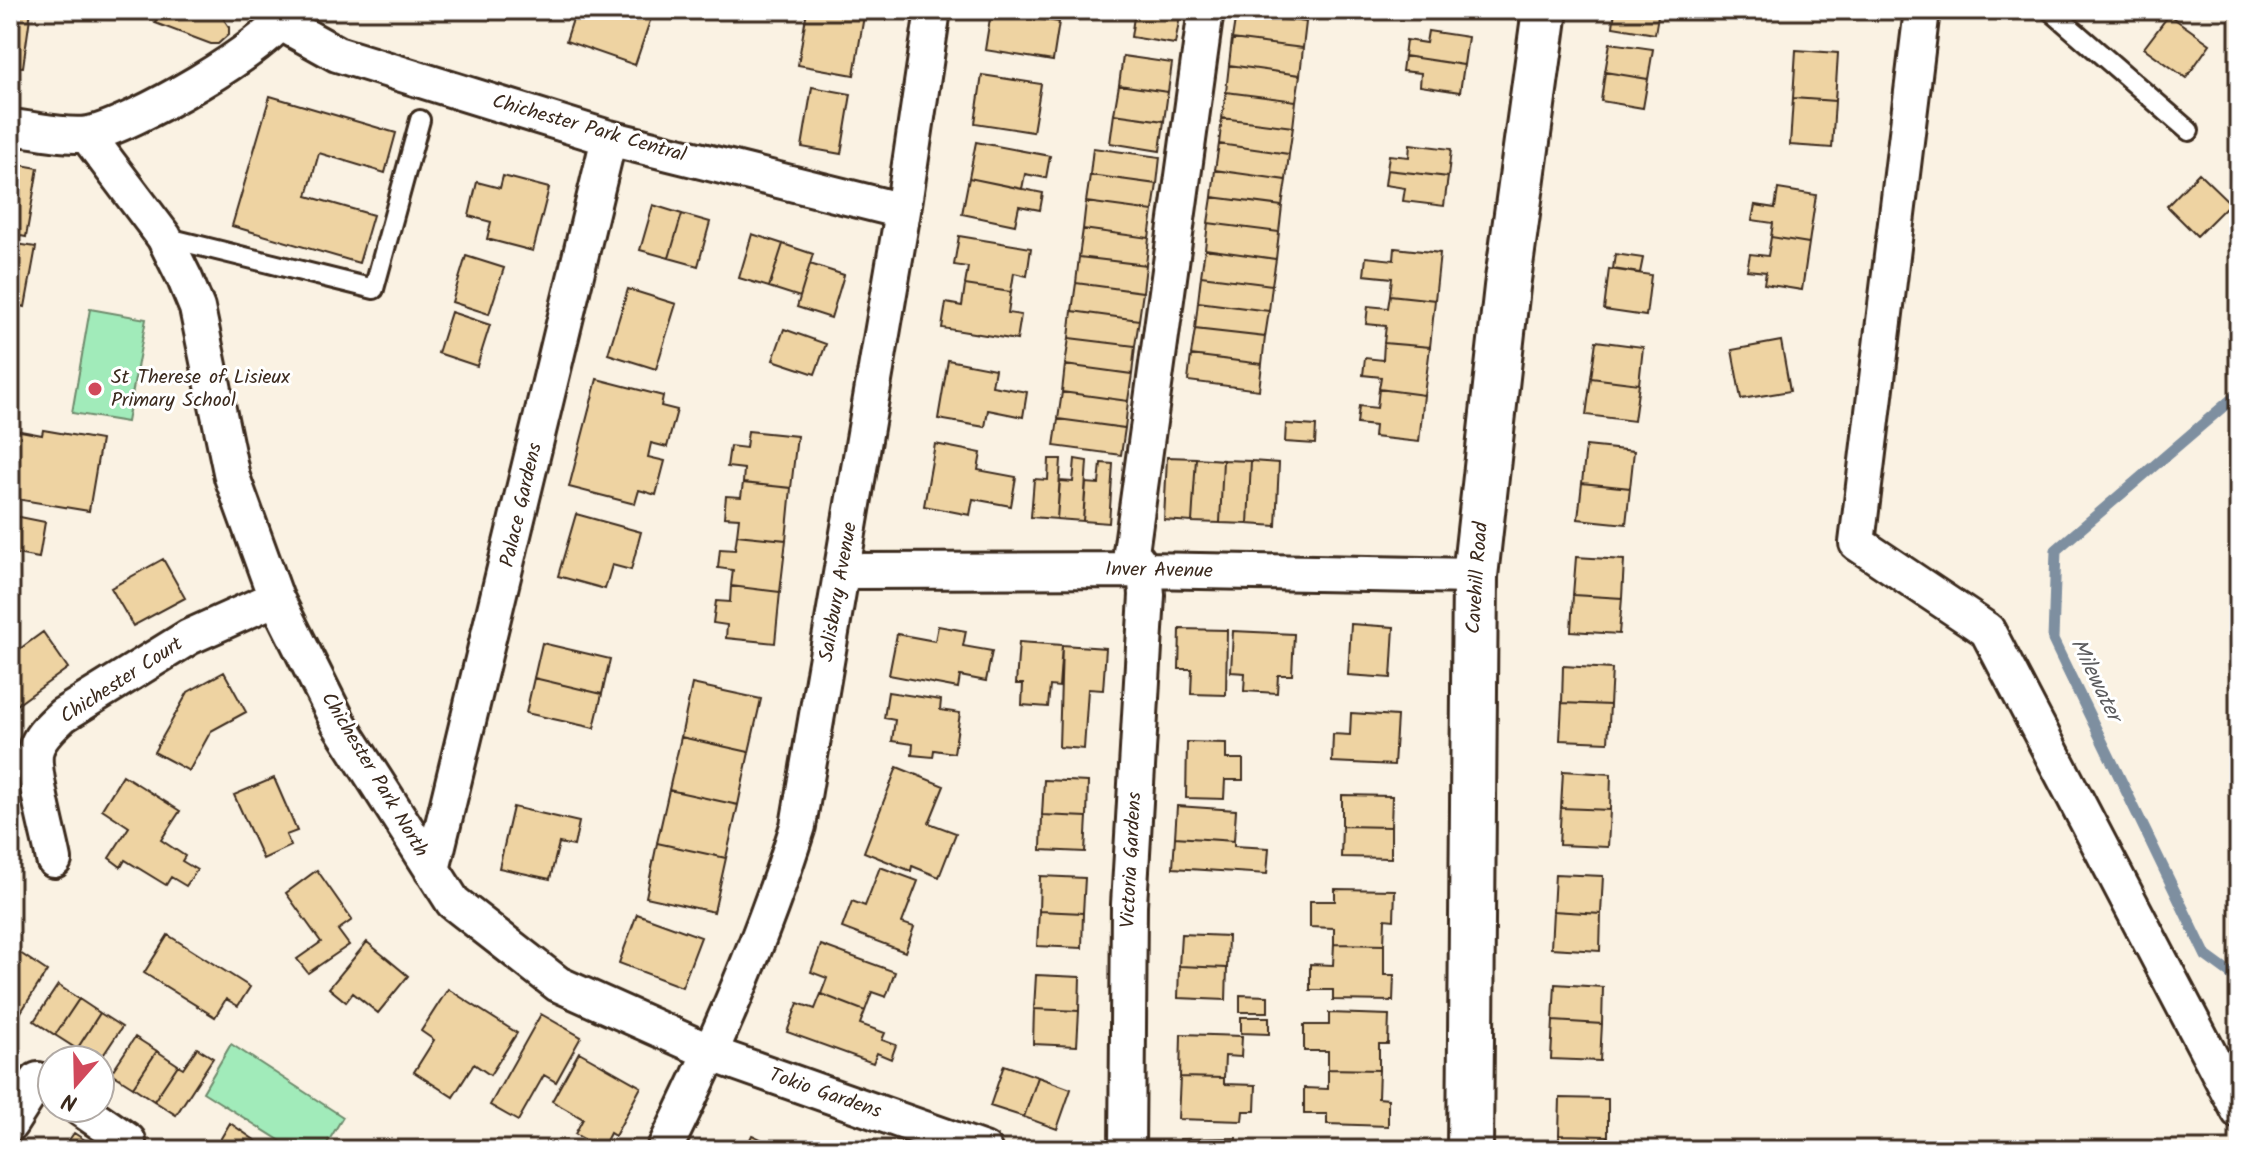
<svg xmlns="http://www.w3.org/2000/svg" width="2249" height="1160" viewBox="0 0 2249 1160" font-family="Kalam,sans-serif">
  <rect width="100%" height="100%" fill="#faf2e3"/>
  <filter id="ink" filterUnits="userSpaceOnUse"><feTurbulence type="fractalNoise" baseFrequency=".0125" numOctaves="2"/><feDisplacementMap in="SourceGraphic" scale="16" xChannelSelector="R" yChannelSelector="G"/><feConvolveMatrix kernelMatrix="1 2 1 2 8 2 1 2 1" color-interpolation-filters="sRGB"/></filter>
  <g filter="url(#ink)">
    <!-- green -->
    <path fill="#a1ebba" stroke="#6e8a6c" stroke-width="2" d="M90,309L146,319L127,422L72,413Z
      M231,1044L343,1117L323,1150H295L203,1092Z"/>
    <g fill="none" stroke-linecap="round" stroke-linejoin="round">
      <!-- stream -->
      <path stroke="#7e8fa0" stroke-width="11" d="M2239,393L2056,550L2053,640L2206,956L2239,980"/>
    </g>
    <!-- building -->
    <path fill="#eed3a2" stroke="#3b2a1e" stroke-width="2" d="M10,10H31L23,67L10,66Z
      M160,10H223L221,15L229,27V34L218,44H211L155,23Z
      M576,10H639L652,15L635,65L566,41Z
      M807,10L864,16L854,75L798,65Z
      M1135,10L1180,16L1175,44L1131,37Z
      M1236,10H1308L1306,22Z
      M1615,10H1659L1655,34L1613,27Z
      M991,12L1059,22L1053,61L985,50Z
      M1236,13L1306,22L1303,48L1232,39Z
      M2169,15L2210,44L2186,78L2144,48Z
      M1428,31L1468,37L1464,65L1404,56L1406,40L1426,43Z
      M1232,39L1303,48L1300,75L1229,65Z
      M1610,43L1653,49L1648,79L1605,72Z
      M1796,50L1838,53L1835,101L1793,98Z
      M1123,56L1172,63L1168,92L1119,85Z
      M1404,56L1464,65L1460,92L1420,86L1421,73L1402,71Z
      M1229,65L1300,75L1296,101L1226,92Z
      M1605,72L1648,79L1643,108L1601,101Z
      M982,75L1041,84L1033,132L975,123Z
      M1119,85L1168,92L1164,121L1114,114Z
      M812,87L851,94L841,154L802,147Z
      M1226,92L1296,101L1293,127L1222,118Z
      M270,96L396,133L385,173L319,153L307,196L373,215L359,263L232,226Z
      M1793,98L1835,101L1832,148L1790,145Z
      M1114,114L1164,121L1160,151L1110,143Z
      M1222,118L1293,127L1289,154L1219,144Z
      M976,142L1050,156L1046,178L1025,174L1022,189L969,178Z
      M1219,144L1289,154L1286,180L1215,170Z
      M1410,144L1451,149L1448,177L1387,170L1389,155L1409,157Z
      M1093,148L1160,157L1157,184L1090,175Z
      M10,163L38,168L26,237L10,234Z
      M1215,170L1286,180L1282,206L1212,197Z
      M1387,170L1448,177L1444,206L1403,201L1405,188L1385,185Z
      M2199,173L2230,203L2197,236L2167,206Z
      M1090,175L1157,184L1153,211L1086,202Z
      M503,176L549,188L533,251L487,239L491,222L469,216L477,182L500,188Z
      M969,178L1043,193L1040,210L1019,206L1015,225L962,214Z
      M1778,189L1816,195L1809,243L1771,237L1773,223L1752,220L1755,205L1775,208Z
      M1212,197L1282,206L1279,232L1208,223Z
      M1086,202L1153,211L1149,238L1083,229Z
      M653,205L682,214L669,258L640,250Z
      M682,214L710,222L698,266L669,258Z
      M1208,223L1279,232L1276,259L1205,249Z
      M1083,229L1149,238L1146,265L1079,257Z
      M752,234L783,244L769,287L739,278Z
      M959,236L1031,248L1027,276L1014,273L1011,292L965,285L968,267L954,265Z
      M1771,237L1809,243L1802,290L1764,284L1766,272L1747,270L1750,254L1768,256Z
      M10,243L36,247L25,307L10,304Z
      M783,244L813,254L800,297L769,287Z
      M1395,248L1440,253L1435,300L1390,295L1392,278L1364,275L1366,257L1394,260Z
      M1205,249L1276,259L1272,285L1201,276Z
      M1615,254L1643,258L1640,273L1613,269Z
      M466,256L504,268L489,314L452,302Z
      M1079,257L1146,265L1143,292L1076,283Z
      M810,264L844,275L831,318L797,307Z
      M1609,269L1651,275L1646,316L1604,310Z
      M1201,276L1272,285L1269,311L1198,302Z
      M1076,283L1143,292L1139,320L1072,311Z
      M965,285L1011,292L1008,313L1021,315L1017,340L942,328L946,303L962,306Z
      M628,289L676,304L656,369L608,354Z
      M1390,295L1435,300L1430,347L1384,343L1386,326L1366,324L1368,306L1388,308Z
      M1198,302L1269,311L1265,337L1195,329Z
      M1072,311L1139,320L1135,346L1069,338Z
      M451,312L490,325L477,366L438,353Z
      M10,320L17,321L10,364Z
      M784,329L826,344L815,374L773,360Z
      M1195,329L1265,337L1262,364L1191,355Z
      M1069,338L1135,346L1132,374L1065,365Z
      M1596,341L1643,347L1639,384L1591,378Z
      M1781,341L1790,391L1741,399L1732,350Z
      M1384,343L1430,347L1424,395L1379,389L1381,377L1363,375L1365,358L1383,360Z
      M1191,355L1262,364L1259,390L1188,381Z
      M948,360L995,369L992,386L1027,392L1023,417L988,410L985,427L938,419Z
      M1065,365L1132,374L1128,401L1062,392Z
      M1591,378L1639,384L1634,421L1586,415Z
      M597,379L663,396L661,406L677,410L667,447L651,443L648,457L665,461L656,495L639,490L635,504L569,487Z
      M1379,389L1424,395L1419,442L1374,437L1375,426L1357,424L1359,406L1377,408Z
      M1062,392L1128,401L1125,428L1058,419Z
      M1058,419L1125,428L1121,455L1054,446Z
      M1286,424L1316,426L1315,444L1285,442Z
      M10,429L42,435L43,430L101,440L89,511L10,498Z
      M748,431L797,436L791,488L743,483L744,469L727,467L730,446L746,448Z
      M935,444L981,453L978,470L1016,477L1011,506L973,499L970,515L924,506Z
      M1586,446L1634,451L1630,488L1582,483Z
      M1167,457L1196,458L1192,522L1164,520Z
      M1196,458L1223,460L1220,523L1192,522Z
      M1049,459H1061L1057,519L1031,517L1034,479L1048,480Z
      M1075,459L1087,461L1083,521L1057,519L1060,481L1073,482Z
      M1223,460L1251,461L1248,524L1220,523Z
      M1251,461L1279,463L1276,526L1248,524Z
      M1101,463L1113,464L1109,523L1083,521L1086,483L1099,484Z
      M743,483L791,488L786,540L737,535L739,518L724,517L726,496L741,497Z
      M1582,483L1630,488L1626,524L1578,519Z
      M576,514L641,532L631,570L612,565L605,589L558,576Z
      M10,515L45,522L39,558L10,553Z
      M737,535L786,540L780,592L731,586L733,570L718,568L720,549L735,550Z
      M1576,557L1624,560L1622,598L1573,595Z
      M163,559L185,598L133,626L111,588Z
      M731,586L780,592L775,643L726,638L727,625L713,623L716,601L730,602Z
      M1573,595L1622,598L1619,634L1571,631Z
      M1351,624L1394,627L1391,678L1348,675Z
      M938,626L966,631L963,646L992,651L986,681L960,676L958,688L889,675L897,634L935,641Z
      M1180,629L1227,630L1226,695L1191,694L1192,669H1179Z
      M1233,631L1294,634L1292,675H1278L1277,693L1244,691L1245,673L1231,672Z
      M43,632L68,668L10,710V656Z
      M1019,642L1062,645L1059,687L1050,686L1048,707L1022,705L1023,684H1016Z
      M542,643L610,659L602,694L534,678Z
      M1062,645L1106,648L1103,690L1088,689L1084,749L1059,747Z
      M1563,666L1612,669L1610,705L1562,703Z
      M224,672L246,712L211,731L189,771L154,752L188,692Z
      M534,678L602,694L594,728L526,713Z
      M692,684L761,699L749,752L681,737Z
      M888,692L941,700L940,710L960,713L954,753L934,750L933,757L912,755L913,744L892,741L895,720L884,718Z
      M1562,703L1610,705L1608,742L1560,740Z
      M1351,713L1397,716L1394,765L1332,762L1333,734L1350,735Z
      M681,737L749,752L738,805L669,790Z
      M1187,742L1226,743V759H1243V780H1225L1224,799L1186,798Z
      M897,767L944,786L929,823L956,833L939,877L912,866L911,871L864,852Z
      M1563,771L1611,774L1610,810L1561,808Z
      M123,775L180,811L161,840L185,856L182,861L197,870L186,886L171,877L166,885L125,860L121,867L109,858L129,827L102,809Z
      M274,778L297,831L286,835L291,846L263,859L234,795Z
      M1044,780L1088,782L1087,817L1042,815Z
      M669,790L738,805L726,858L657,843Z
      M1342,795L1392,796L1391,827L1342,826Z
      M1177,806L1236,810L1234,841L1175,837Z
      M513,807L579,822L574,846L559,843L550,879L499,868Z
      M1561,808L1610,810L1608,847L1559,845Z
      M1042,815L1087,817L1085,852L1041,850Z
      M1342,826L1391,827V858L1341,857Z
      M1175,837L1234,841V846L1269,848L1267,874L1173,868Z
      M657,843L726,858L714,912L646,897Z
      M880,867L918,881L902,923L914,927L905,952L842,928L852,901L865,906Z
      M317,870L352,920L338,930L349,945L308,973L297,959L321,942L286,893Z
      M1555,874L1603,876L1601,914L1553,911Z
      M1040,876L1085,878L1083,913L1039,911Z
      M1335,889L1395,890L1394,920L1385,919L1384,945L1334,944V928L1310,927V901H1335Z
      M1039,911L1083,913L1082,948L1037,946Z
      M1553,911L1601,914L1600,951L1551,948Z
      M637,914L701,937L682,987L619,963Z
      M1181,934L1228,936L1227,968L1179,966Z
      M168,935L250,987L238,1006L226,999L215,1017L144,973Z
      M367,942L408,976L378,1013L353,993L346,1002L329,988Z
      M1334,944L1384,945V975H1394L1393,1001L1333,1000V990H1310V964L1333,965Z
      M821,945L895,972L886,997L872,992L865,1011L821,994L827,978L811,972Z
      M14,949L47,971L19,1015L10,1009V955Z
      M1179,966L1227,968L1226,1000L1178,998Z
      M1036,975L1080,977L1079,1011L1034,1009Z
      M1555,984L1603,987L1602,1024L1553,1021Z
      M58,985L79,999L55,1035L34,1021Z
      M448,989L517,1033L490,1075L474,1064L453,1097L414,1072L434,1040L421,1031Z
      M821,994L865,1011L860,1024L885,1033L882,1040L896,1045L891,1059L877,1053L873,1063L787,1032L798,1003L815,1009Z
      M1240,995L1268,996V1012H1240Z
      M79,999L100,1013L77,1049L55,1035Z
      M1034,1009L1079,1011L1077,1046L1033,1044Z
      M100,1013L122,1027L100,1060H93L77,1049Z
      M1329,1013L1389,1015L1388,1044H1379V1070L1328,1069V1051H1304V1025H1329Z
      M541,1014L581,1037L556,1082L544,1075L518,1121L490,1105Z
      M1241,1017H1269V1034L1241,1033Z
      M1553,1021L1602,1024L1600,1061L1551,1059Z
      M1181,1034L1242,1036L1241,1057L1225,1056L1224,1078L1180,1077Z
      M135,1037L157,1051L133,1087L111,1073Z
      M197,1048L213,1058L176,1115L154,1101L178,1065L183,1068Z
      M157,1051L178,1065L154,1101L133,1087Z
      M579,1052L641,1087L615,1136L610,1133L602,1149L575,1134L583,1119L552,1101Z
      M1004,1065L1038,1077L1024,1117L990,1106Z
      M1328,1069L1379,1070L1378,1098L1388,1099V1126L1327,1124V1114H1304V1088L1328,1089Z
      M1038,1077L1071,1089L1057,1129L1024,1117Z
      M1180,1077L1224,1078V1084L1256,1085L1255,1111H1243L1242,1121L1178,1119Z
      M1560,1098L1608,1099V1136L1559,1135Z
      M230,1123L269,1150H214Z
      M74,1133L100,1150H62Z
      M752,1135L784,1150H745Z
      M1559,1135L1608,1136L1607,1150H1559Z
      M1236,1138V1150H1180V1139Z"/>
    <g fill="none" stroke-linecap="round" stroke-linejoin="round">
      <defs>
        <path id="service" d="M2050,10L2189,131
          M164,237L374,289L420,120"/>
        <path id="minor" d="M1922,10L1857,543L1987,630L2239,1111
          M283,24L337,54L609,138L903,211
          M10,127C34,129 66,138 89,134C129,127 275,45 288,10
          M87,135L164,237L185,279L197,308L232,477L276,598L338,722L453,902L558,984L726,1059L984,1150
          M842,571L1145,570L1475,576
          M54,860C50,837 30,769 36,749C40,735 53,725 63,715L189,637L276,598
          M432,870L609,138
          M80,1108L128,1141
          M10,1124L38,1080
          M664,1150C716,1045 763,938 798,826L903,211L933,10
          M1127,1150L1129,905L1147,595L1145,570L1131,552L1206,10"/>
        <path id="secondary" d="M1470,1150L1475,576L1507,287L1545,10"/>
      </defs>
      <!-- service casing -->
      <use href="#service" stroke="#3b2a1e" stroke-width="24"/>
      <!-- minor casing -->
      <use href="#minor" stroke="#3b2a1e" stroke-width="40"/>
      <!-- secondary casing -->
      <use href="#secondary" stroke="#3b2a1e" stroke-width="50"/>
      <!-- service -->
      <use href="#service" stroke="#fff" stroke-width="18"/>
      <!-- minor -->
      <use href="#minor" stroke="#fff" stroke-width="34"/>
      <!-- secondary -->
      <use href="#secondary" stroke="#fff" stroke-width="44"/>
    </g>
  </g>
  <!-- markers -->
  <circle fill="#d1495b" stroke="#fff" stroke-width="3" cx="95" cy="389" r="8"/>
  <g text-anchor="middle" dominant-baseline="central" stroke-width="6" stroke-linejoin="round" paint-order="stroke">
    <!-- street labels -->
    <g font-size="20" fill="#3b2a1e" stroke="#fff">
      <text transform="translate(589 129) rotate(16)">Chichester Park Central</text>
      <text transform="translate(522 505) rotate(-77)">Palace Gardens</text>
      <text transform="translate(1159 571) rotate(1)">Inver Avenue</text>
      <text transform="translate(1478 578) rotate(-86)">Cavehill Road</text>
      <text transform="translate(839 592) rotate(-80)">Salisbury Avenue</text>
      <text transform="translate(122 681) rotate(-33)">Chichester Court</text>
      <text transform="translate(374 775) rotate(59)">Chichester Park North</text>
      <text transform="translate(1132 860) rotate(-87)">Victoria Gardens</text>
      <text transform="translate(825 1094) rotate(19)">Tokio Gardens</text>
    </g>
    <!-- poi labels -->
    <g font-size="20" fill="#3b2a1e" stroke="#fff" text-anchor="start">
      <text x="111" y="378">St Therese of Lisieux<tspan x="111" dy="23">Primary School</tspan></text>
    </g>
    <!-- water labels -->
    <g font-size="22" font-style="italic" fill="#5d5d5f" stroke="#fff">
      <text transform="translate(2095 680) rotate(64)">Milewater</text>
    </g>
  </g>
  <!-- margin -->
  <rect width="2249" height="1160" fill="none" stroke="#fff" stroke-width="40"/>
  <rect x="20" y="20" width="2209" height="1120" fill="none" stroke="#3b2a1e" stroke-width="3" filter="url(#ink)"/>
  <!-- north arrow -->
  <g transform="translate(76 1084) rotate(200)"><circle r="38" fill="#ffffff" stroke="#b1aaa5" stroke-width="2"/>
  <path d="M0-6L14 30L0 20L-14 30Z" fill="#d1495b"/>
  <text y="-12" font-size="22" font-weight="bold" text-anchor="middle" fill="#3b2a1e">N</text>
  </g>
</svg>
